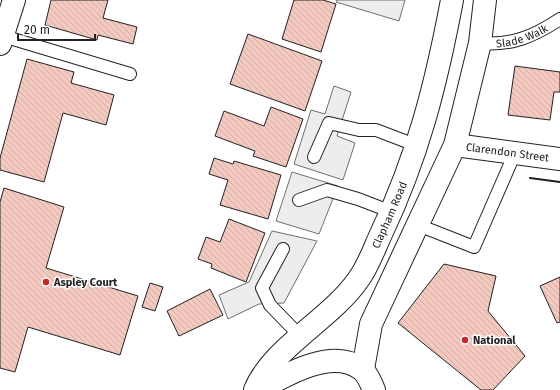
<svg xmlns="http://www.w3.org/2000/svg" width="560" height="390" viewBox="0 0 560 390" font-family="'Fira Sans',sans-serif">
  <defs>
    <pattern id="building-back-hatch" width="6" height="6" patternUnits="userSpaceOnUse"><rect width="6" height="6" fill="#f3c9c0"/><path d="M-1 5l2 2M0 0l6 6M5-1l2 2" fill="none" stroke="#d0aca5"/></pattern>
  </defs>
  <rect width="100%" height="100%" fill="#fff"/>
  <!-- parking -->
  <path fill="#ededed" stroke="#6f6f6f" d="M337,0H405L399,21L336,2Z
    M334,86L351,92L337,136L355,143L343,180L294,164L311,110L325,114Z
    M292,172L338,186L319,234L276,221Z
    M272,231L317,241L284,303L259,304L228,319L219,295L249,282Z"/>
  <!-- building -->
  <path fill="url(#building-back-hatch)" stroke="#222" d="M51,0H108L103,18L137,27L133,44L98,35L97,40L45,25Z
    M294,0H323L336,4L321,52L282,39Z
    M248,34L322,61L305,111L230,84Z
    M27,59L74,72L71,83L114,95L106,125L63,113L44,182L0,170V158Z
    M515,66L560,72V92H554L550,120L508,115Z
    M271,107L303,119L286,167L253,156L255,151L215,136L224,111L264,126Z
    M214,158L233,164L234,161L281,175L268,219L220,205L228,180L209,174Z
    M4,188L64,207L46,268L138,296L120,355L28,327L15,372L0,368V202Z
    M229,219L265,233L246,282L211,268L212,264L198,259L206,237L220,242Z
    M444,264L496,276L488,311L525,356L493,390H481L398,323Z
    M560,277V322L557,323L540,286Z
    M150,283L163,287L155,311L142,307Z
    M210,289L223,315L179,336L167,311Z"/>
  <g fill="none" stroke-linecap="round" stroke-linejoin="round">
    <defs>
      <g id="lane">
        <path d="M3,36L130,74"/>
        <path id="s1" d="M480,43C512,46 534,36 560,19"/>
        <path d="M314,157L329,123L359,130H376L418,146"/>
        <path d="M299,200L327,190L358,199L392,212"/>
        <path d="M418,225L474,247L515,153"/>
        <path d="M283,249L262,288L270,305L301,337"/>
      </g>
      <g id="street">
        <path d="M0,44L14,0"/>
        <path id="s2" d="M455,145L560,159"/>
      </g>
      <g id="primary">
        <path d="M363,369L371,324L455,145L480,43L485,0"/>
        <path id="s3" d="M255,390C272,348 331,319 358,280C368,267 374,249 381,234C418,156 436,85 452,0"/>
        <path d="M259,390C285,375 333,347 361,369C367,373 371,383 374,390"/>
      </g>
    </defs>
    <!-- lane casing -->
    <use href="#lane" stroke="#222" stroke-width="14"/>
    <!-- street casing -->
    <use href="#street" stroke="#222" stroke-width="24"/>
    <!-- primary casing -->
    <use href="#primary" stroke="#222" stroke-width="24"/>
    <!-- lane -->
    <use href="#lane" stroke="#fff" stroke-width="12"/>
    <!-- street -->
    <use href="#street" stroke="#fff" stroke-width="22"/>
    <!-- primary -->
    <use href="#primary" stroke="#fff" stroke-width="22"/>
    <!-- wall -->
    <path stroke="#222" stroke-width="2" d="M530,178L560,182"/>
  </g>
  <!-- markers -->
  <g fill="#c62828" stroke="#fff" stroke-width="1.5">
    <circle cx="46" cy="282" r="4"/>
    <circle cx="465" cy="340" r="4"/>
  </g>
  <g text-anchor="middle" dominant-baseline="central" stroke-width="3" stroke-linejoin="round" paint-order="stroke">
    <!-- street labels -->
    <g font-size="11" fill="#222" stroke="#fff">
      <text stroke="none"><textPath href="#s1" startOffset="43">Slade Walk</textPath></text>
      <text stroke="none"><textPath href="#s2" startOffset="53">Clarendon Street</textPath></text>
      <text stroke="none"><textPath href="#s3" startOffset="224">Clapham Road</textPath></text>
    </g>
    <!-- poi labels -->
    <g font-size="11" font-weight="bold" fill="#222" stroke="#fff" text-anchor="start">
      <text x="54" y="282">Aspley Court</text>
      <text x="473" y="340">National</text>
    </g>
  </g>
  <!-- scale -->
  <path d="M18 34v6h77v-6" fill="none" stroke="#222222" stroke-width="2"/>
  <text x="24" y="34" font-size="12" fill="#222222" stroke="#ffffff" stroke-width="3" paint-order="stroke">20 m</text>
</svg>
